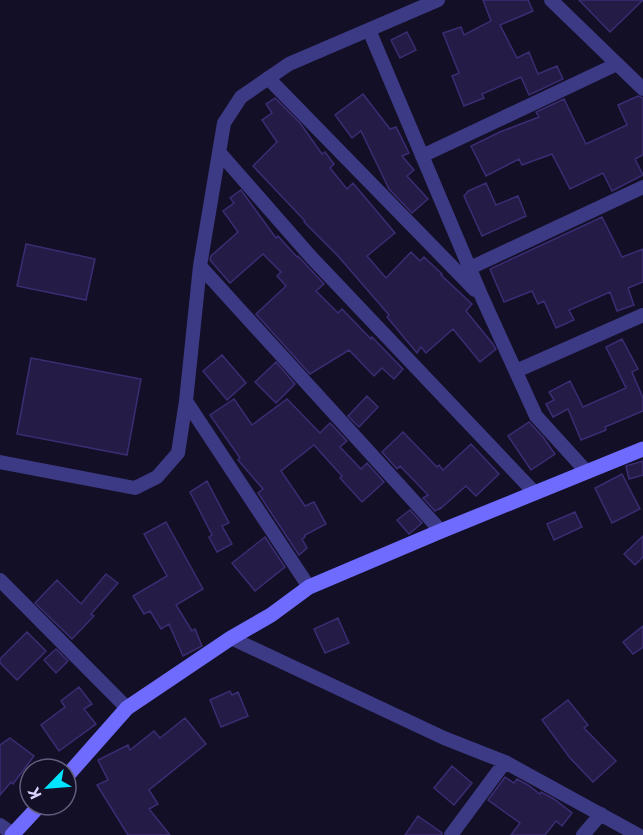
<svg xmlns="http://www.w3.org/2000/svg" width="643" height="835" viewBox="0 0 643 835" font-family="Roboto,sans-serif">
  <rect width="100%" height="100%" fill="#130f26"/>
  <!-- building -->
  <path fill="#241b47" stroke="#3b2d73" stroke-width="1.5" d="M483,0H528L533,11L500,25L517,58L529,52L538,74L557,66L563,79L529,95L521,77L482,94L484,98L464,106L452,76L459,73L443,33L461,27L464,35L491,21Z
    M579,0H643L610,32Z
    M407,32L416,50L400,58L391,40Z
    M363,94L390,129L396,127L409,153L402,156L414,170L407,176L428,199L412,213L389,189L361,131L352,138L335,115Z
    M638,96L643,98V155L635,159L643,175L612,191L603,173L570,189L552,154L522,165L519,159L486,176L471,146L500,132L539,117L536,112L564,99L586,144L627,125L618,105Z
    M275,98L300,123L322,154L325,152L334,164L330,168L347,189L353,183L395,233L367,256L386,278L411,252L420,261L424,257L442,274L441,275L472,304L466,311L493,344L496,349L480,362L453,329L426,353L421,347L417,353L387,317L389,315L338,256L304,222L305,221L253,166L277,142L262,120L272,113L266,104Z
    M486,183L496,205L518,196L526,216L482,236L464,196L468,191Z
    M241,190L276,238L278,236L297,257L298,256L324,284L316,291L338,313L342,309L371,339L372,337L403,369L394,379L382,368L374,376L349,350L310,374L256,314L286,286L277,276L281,272L263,254L230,283L210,260L211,256L238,232L223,211L234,203L230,198Z
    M602,217L622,257L643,249V282L628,288L634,305L617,311L610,292L569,310L574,320L556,328L544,301L538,304L532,291L504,302L490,269Z
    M26,244L95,259L86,300L17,286Z
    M622,339L638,369L632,372L643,398V411L605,427L606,430L581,440L568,409L553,417L546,404L554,400L549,392L570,381L583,407L626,388L606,347Z
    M222,355L246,383L227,400L203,371Z
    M31,358L141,379L127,455L17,434Z
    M276,362L295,384L276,403L255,382Z
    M367,396L378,407L359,427L348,416Z
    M234,399L252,425L287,399L320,433L330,423L347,441L340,447L361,469L367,463L384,482L362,502L340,478L342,476L314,445L281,471L305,506L314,502L326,524L305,535V537L302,539L307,548L299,555L258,493L263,489L238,460L240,458L210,415Z
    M529,422L543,437L555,454L531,470L508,436Z
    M403,432L437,467L439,465L443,470L471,444L499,474L476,496L466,486L440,509V508L435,511L423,498L428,495L400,466L397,469L382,452Z
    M643,461V475L629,479L626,466Z
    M622,474L640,509L612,523L595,488Z
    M207,481L229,523L222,526L232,544L217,552L209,537L212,535L190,492Z
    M410,510L422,523L409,534L397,520Z
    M575,512L582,527L554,540L547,524Z
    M166,522L203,589L176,605L192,631L195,629L202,646L183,656L169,624L161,629L150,611L144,614L133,596L167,576L144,534Z
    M643,536V557L635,565L624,554Z
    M265,537L285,567L255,591L232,563Z
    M106,574L118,583L91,614L94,616L72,639L35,603L57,580L81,604Z
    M338,618L349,643L325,653L314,629Z
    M643,626V647L633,654L623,642Z
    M27,632L46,651L17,680L0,663V659Z
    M56,649L68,661L56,673L44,660Z
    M79,687L92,704L84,709L96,724L59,751L41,725L65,707L61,701Z
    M230,691L232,695L238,692L248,716L221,727L210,700Z
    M568,700L588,725L584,728L616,761L593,782L570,758L542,720Z
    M185,718L206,744L149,790L158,804L149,809L170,835H128L97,785L108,780L98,760L128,745L130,750L154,731L160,738Z
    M10,738L34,756L13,784L11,782L0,795V745Z
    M452,766L472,783L454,805L434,788Z
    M505,777L514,783L517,779L528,785L540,794L541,792L554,799L572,813L562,826L556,821L545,835H511L520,823L488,800Z
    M418,816L442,833V835H405Z"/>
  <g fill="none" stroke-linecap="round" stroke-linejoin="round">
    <!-- street -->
    <path stroke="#3d3a85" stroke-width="14" d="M551,0L643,89
      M369,30L481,295L536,416L586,471
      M268,78L475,290
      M219,152L312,258L534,492
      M422,156L617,64
      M200,266L441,531
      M470,268L643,187
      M516,371L643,315
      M186,401L309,587
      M0,462L135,488L157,477L178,453L186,401L200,266L224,123L241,97L289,64L438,0
      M0,580L127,708
      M231,638L444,738L505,762L638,835
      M0,825L13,834
      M451,835L505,762
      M583,835L601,814"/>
    <!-- secondary -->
    <path stroke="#6f6bff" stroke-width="15" d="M66,777L127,708L231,638L271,615L309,587L441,531L643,449
      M12,835L40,805"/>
  </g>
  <!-- north arrow -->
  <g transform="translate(48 787) rotate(245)"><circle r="28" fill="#130f26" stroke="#625e7d" stroke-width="1.5"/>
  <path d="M0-4.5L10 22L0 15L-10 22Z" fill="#00e5ff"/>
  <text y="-9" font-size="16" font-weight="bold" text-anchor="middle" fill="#d9d4ff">K</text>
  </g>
</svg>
